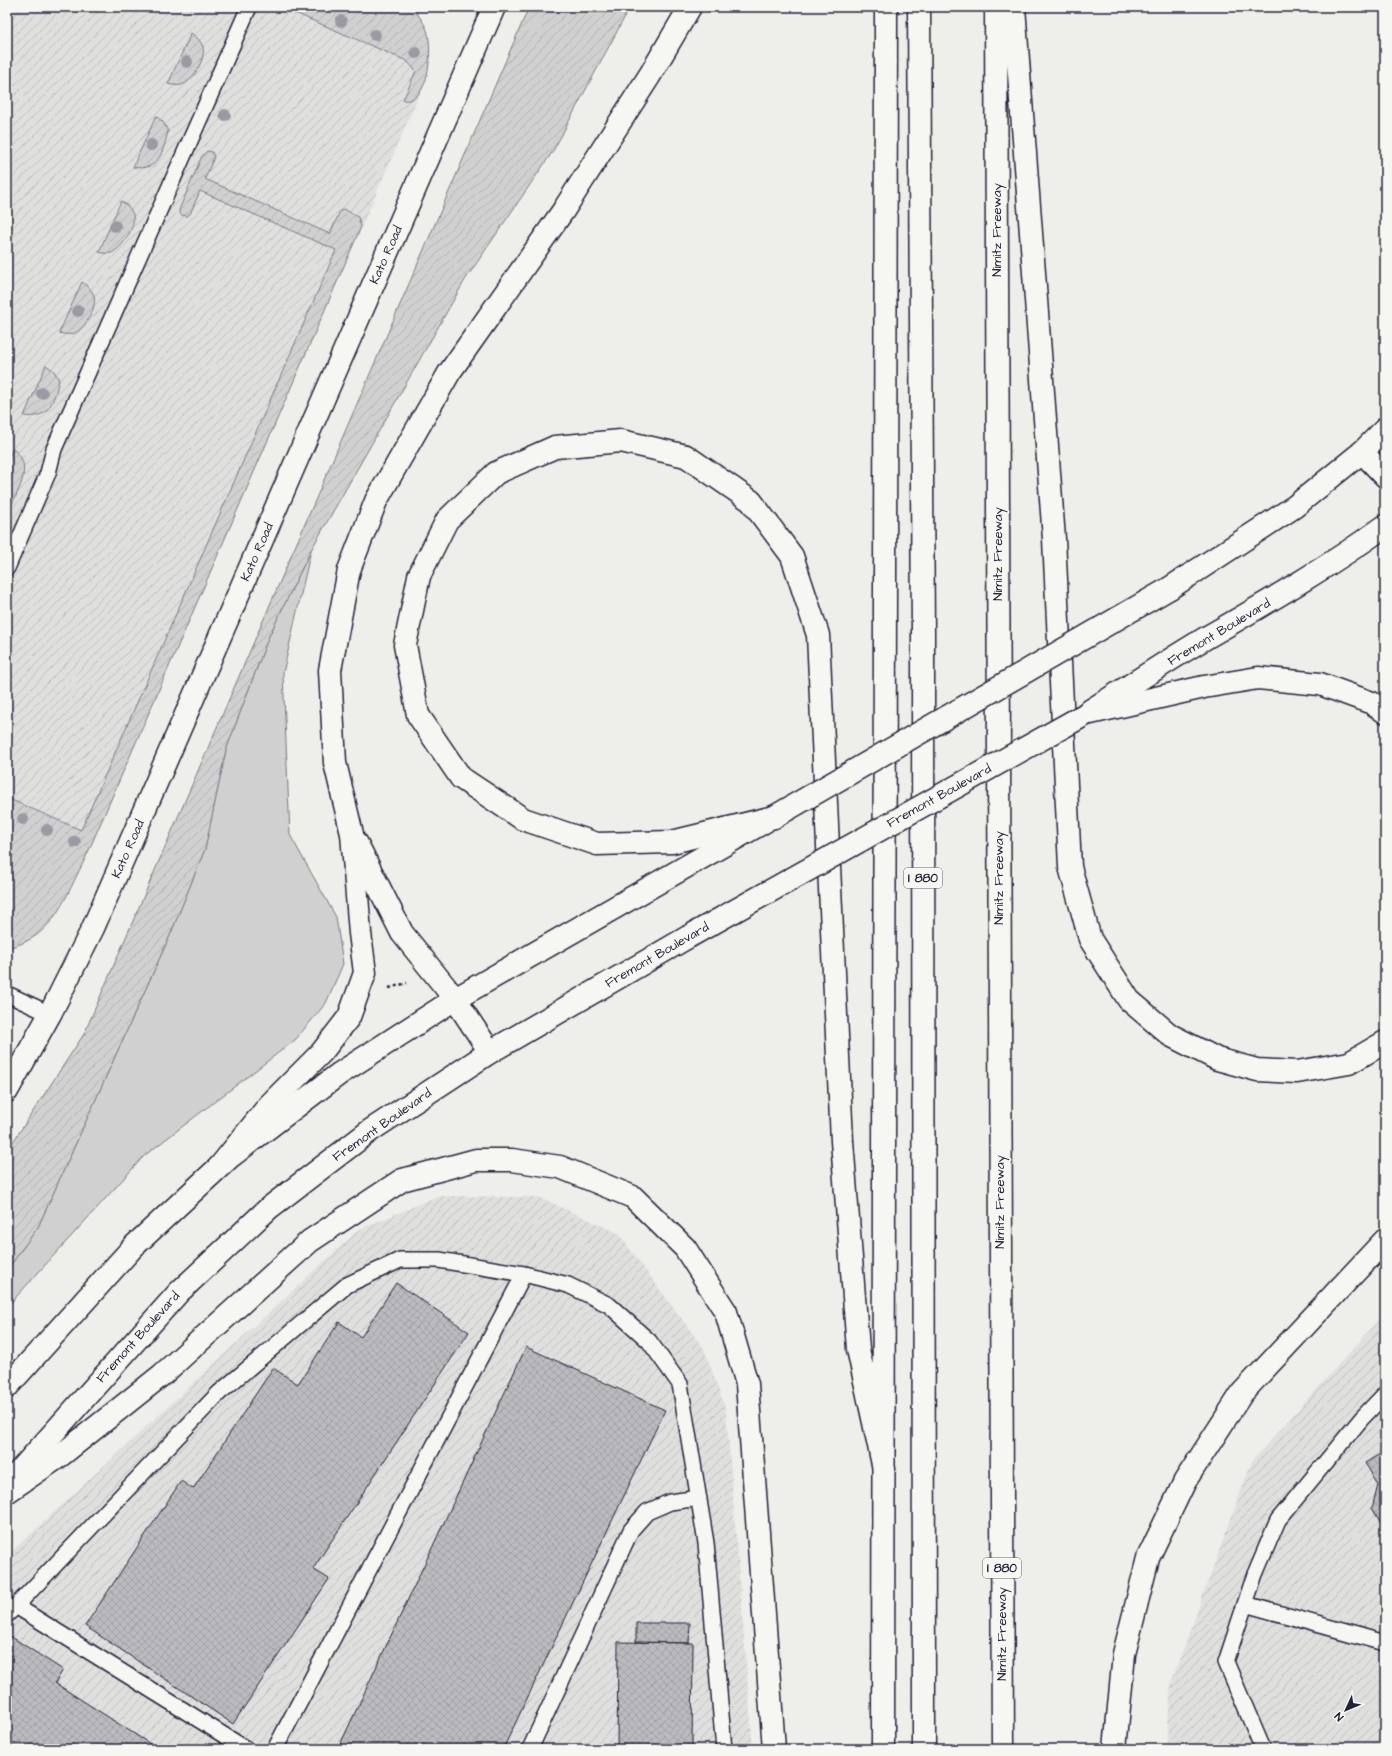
<svg xmlns="http://www.w3.org/2000/svg" width="1392" height="1756" viewBox="0 0 1392 1756" font-family="'Architects Daughter',sans-serif">
  <defs>
    <pattern id="industrial-furrows" width="10" height="10" patternUnits="userSpaceOnUse"><rect width="10" height="10" fill="#dfdfde"/><path d="M-1 1l2-2M0 10L10 0M9 11l2-2" fill="none" stroke="#bfbfbf"/></pattern>
    <pattern id="garden-furrows" width="10" height="10" patternUnits="userSpaceOnUse"><rect width="10" height="10" fill="#d0d0d1"/><path d="M-1 1l2-2M0 10L10 0M9 11l2-2" fill="none" stroke="#b2b2b4"/></pattern>
    <pattern id="building-cross-hatch" width="8" height="8" patternUnits="userSpaceOnUse"><rect width="8" height="8" fill="#bbbbbf"/><path d="M0 0l8 8M0 8l8-8" fill="none" stroke="#a0a0a5"/></pattern>
  </defs>
  <rect width="100%" height="100%" fill="#eeeeeb"/>
  <filter id="ink" filterUnits="userSpaceOnUse"><feTurbulence type="fractalNoise" baseFrequency=".025" numOctaves="2"/><feDisplacementMap in="SourceGraphic" scale="8" xChannelSelector="R" yChannelSelector="G"/><feConvolveMatrix kernelMatrix="1 2 1 2 8 2 1 2 1" color-interpolation-filters="sRGB"/></filter>
  <g filter="url(#ink)">
    <!-- industrial -->
    <path fill="url(#industrial-furrows)" d="M7,7H412L427,31L430,51L425,81L394,153L85,859L54,919L39,935L20,945L7,948Z
      M438,1196L539,1197L618,1233L704,1349L726,1410L753,1749H7V1556L358,1230Z
      M1385,1313V1749H1166L1171,1683L1252,1461Z"/>
    <!-- grass -->
    <path fill="#d0d0d1" stroke="#797986" d="M311,550L283,673L290,835L336,917L343,964L326,1003L295,1040L144,1156L7,1307V1270L38,1227L171,933L205,849L226,750L268,638Z"/>
    <!-- garden -->
    <path fill="url(#garden-furrows)" stroke="#797986" d="M281,7H412C418,14 423,21 427,30C433,47 430,105 403,100L416,71L407,61Z
      M529,7H630L553,151L465,280L311,550L268,638L226,750L205,849L171,933L38,1227L7,1270V1151L84,1034Z
      M191,33C197,37 201,41 203,47C206,60 192,82 181,85C177,86 172,85 168,84Z
      M156,116L163,122L168,131C163,152 159,172 133,167Z
      M207,151L212,152L214,157L205,179L330,234L340,211L344,209L358,217L361,227L85,859C65,897 54,938 7,948V798L81,830L336,250L200,191L190,214L187,216L181,215L179,210L202,156Z
      M121,201C127,205 131,208 133,215C136,227 122,249 111,253C107,254 102,253 99,252Z
      M82,282C88,286 92,290 94,296C97,309 84,331 72,334C68,335 63,334 59,333Z
      M46,365L54,371L59,380C54,401 49,420 24,416Z
      M13,449C36,466 16,494 7,514V461Z"/>
    <!-- building -->
    <path fill="url(#building-cross-hatch)" stroke="#22223b" d="M396,1283L469,1332L313,1569L329,1579L233,1724L85,1626L181,1481L193,1489L273,1368L298,1384L339,1322L361,1337Z
      M526,1347L665,1410L503,1749H338Z
      M1385,1451V1530L1372,1508L1378,1484L1365,1463Z
      M636,1623H690L689,1643L636,1642Z
      M7,1634L63,1670L55,1683L158,1749H7Z
      M618,1642L693,1643L692,1749H617Z"/>
    <g fill="none" stroke-linecap="round" stroke-linejoin="round">
      <defs>
        <path id="lane" d="M7,568L48,473L54,449L249,7
          M7,994L50,1014
          M1245,1604L1385,1643
          M16,1606L219,1393L347,1285L400,1260H439L524,1274
          M7,1615L16,1606L246,1749
          M275,1749L524,1274L568,1285L609,1305L649,1341L680,1384L706,1543L724,1749
          M530,1749L631,1530L647,1512L670,1502L699,1498
          M1263,1749L1226,1662L1255,1574L1278,1520L1362,1418L1385,1394"/>
        <path id="street" d="M7,1091L50,1014L93,928L494,7"/>
        <path id="secondary" d="M1362,452L1385,429"/>
        <path id="primary" d="M1170,588L1294,507L1362,452
          M1088,712C1127,688 1165,662 1204,639C1266,603 1327,568 1385,526
          M7,1387L134,1246L230,1157L339,1074L455,999L764,822
          M7,1485L179,1292L269,1208L371,1130L490,1052L688,937"/>
        <path id="highway" d="M919,7L923,636L924,1749
          M996,7L1003,1749
          M1014,7L1054,539L1070,867L1090,939L1129,1000L1170,1035L1217,1059L1257,1070L1297,1072L1349,1063L1385,1042
          M1362,452L1385,476
          M1086,714L1204,687L1258,678L1320,684L1372,703L1385,712
          M774,817L672,842L597,844L523,819L461,778L418,715L405,645L419,576L447,520L496,473L555,447L621,441L686,456L751,501L792,556L818,635L842,1141L858,1349L884,1469
          M357,844L402,933L455,999L490,1052
          M221,1165L270,1104L322,1052L349,1017L365,973L360,933L352,834L335,763L330,670L349,570L376,501L449,373L563,211L650,75L690,7
          M7,1492L60,1456L163,1374L310,1241L402,1180L476,1160H512L560,1167L633,1197L685,1248L726,1312L747,1384L774,1749
          M883,1749L886,7
          M1115,1749L1124,1654L1148,1558L1185,1481L1242,1393L1385,1240"/>
      </defs>
      <!-- lane casing -->
      <use href="#lane" stroke="#22223b" stroke-width="18"/>
      <!-- street casing -->
      <use href="#street" stroke="#22223b" stroke-width="25"/>
      <!-- secondary casing -->
      <use href="#secondary" stroke="#22223b" stroke-width="25"/>
      <!-- primary casing -->
      <use href="#primary" stroke="#22223b" stroke-width="25"/>
      <!-- highway casing -->
      <use href="#highway" stroke="#22223b" stroke-width="25"/>
      <!-- path -->
      <path stroke="#22223b" stroke-width="2.5" stroke-dasharray="3 3" stroke-linecap="butt" d="M389,988L407,983"/>
      <!-- lane -->
      <use href="#lane" stroke="#f6f6f2" stroke-width="15"/>
      <!-- street -->
      <use href="#street" stroke="#f6f6f2" stroke-width="22"/>
      <!-- secondary -->
      <use href="#secondary" stroke="#f6f6f2" stroke-width="22"/>
      <!-- primary -->
      <use href="#primary" stroke="#f6f6f2" stroke-width="22"/>
      <!-- highway -->
      <use href="#highway" stroke="#f6f6f2" stroke-width="22"/>
      <defs>
        <path id="primary-bridge" d="M774,817L1170,588
          M688,937L1086,714"/>
      </defs>
      <!-- primary-bridge casing -->
      <use href="#primary-bridge" stroke="#22223b" stroke-width="25" stroke-linecap="butt"/>
      <!-- primary-bridge -->
      <use href="#primary-bridge" stroke="#f6f6f2" stroke-width="22"/>
    </g>
    <!-- trees -->
    <g fill="#9a9aa3">
      <circle cx="341" cy="21" r="6"/>
      <circle cx="375" cy="35" r="6"/>
      <circle cx="416" cy="53" r="6"/>
      <circle cx="187" cy="62" r="6"/>
      <circle cx="225" cy="115" r="6"/>
      <circle cx="151" cy="145" r="6"/>
      <circle cx="115" cy="226" r="6"/>
      <circle cx="78" cy="311" r="6"/>
      <circle cx="42" cy="393" r="6"/>
      <circle cx="23" cy="819" r="6"/>
      <circle cx="47" cy="830" r="6"/>
      <circle cx="75" cy="842" r="6"/>
    </g>
  </g>
  <g text-anchor="middle" dominant-baseline="central" stroke-width="4" stroke-linejoin="round" paint-order="stroke">
    <!-- shield labels -->
    <g fill="#f6f6f2" stroke="#626272" stroke-width="1">
      <rect x="904" y="868" width="38" height="20" rx="3"/>
      <rect x="983" y="1558" width="38" height="20" rx="3"/>
    </g>
    <g font-size="12" font-weight="bold" fill="#22223b">
      <text x="923" y="878">I 880</text>
      <text x="1002" y="1568">I 880</text>
    </g>
    <!-- street labels -->
    <g font-size="13" fill="#22223b" stroke="#f6f6f2">
      <text transform="translate(997 230) rotate(-90)">Nimitz Freeway</text>
      <text transform="translate(386 255) rotate(-66)">Kato Road</text>
      <text transform="translate(257 552) rotate(-66)">Kato Road</text>
      <text transform="translate(998 554) rotate(-90)">Nimitz Freeway</text>
      <text transform="translate(1219 632) rotate(-31)">Fremont Boulevard</text>
      <text transform="translate(939 796) rotate(-29)">Fremont Boulevard</text>
      <text transform="translate(128 849) rotate(-66)">Kato Road</text>
      <text transform="translate(999 878) rotate(-90)">Nimitz Freeway</text>
      <text transform="translate(657 955) rotate(-30)">Fremont Boulevard</text>
      <text transform="translate(382 1125) rotate(-35)">Fremont Boulevard</text>
      <text transform="translate(1000 1202) rotate(-90)">Nimitz Freeway</text>
      <text transform="translate(138 1337) rotate(-48)">Fremont Boulevard</text>
      <text transform="translate(1002 1634) rotate(-90)">Nimitz Freeway</text>
    </g>
  </g>
  <!-- margin -->
  <rect width="1392" height="1756" fill="none" stroke="#f6f6f2" stroke-width="24"/>
  <rect x="12" y="12" width="1368" height="1732" fill="none" stroke="#22223b" stroke-width="1.5" filter="url(#ink)"/>
  <!-- north arrow -->
  <g transform="translate(1346 1710) rotate(226)" stroke="#f6f6f2" stroke-width="3" paint-order="stroke">
  <path d="M0-3L7 15L0 10L-7 15Z" fill="#22223b"/>
  <text y="-6" font-size="11" font-weight="bold" text-anchor="middle" fill="#22223b">N</text>
  </g>
</svg>
